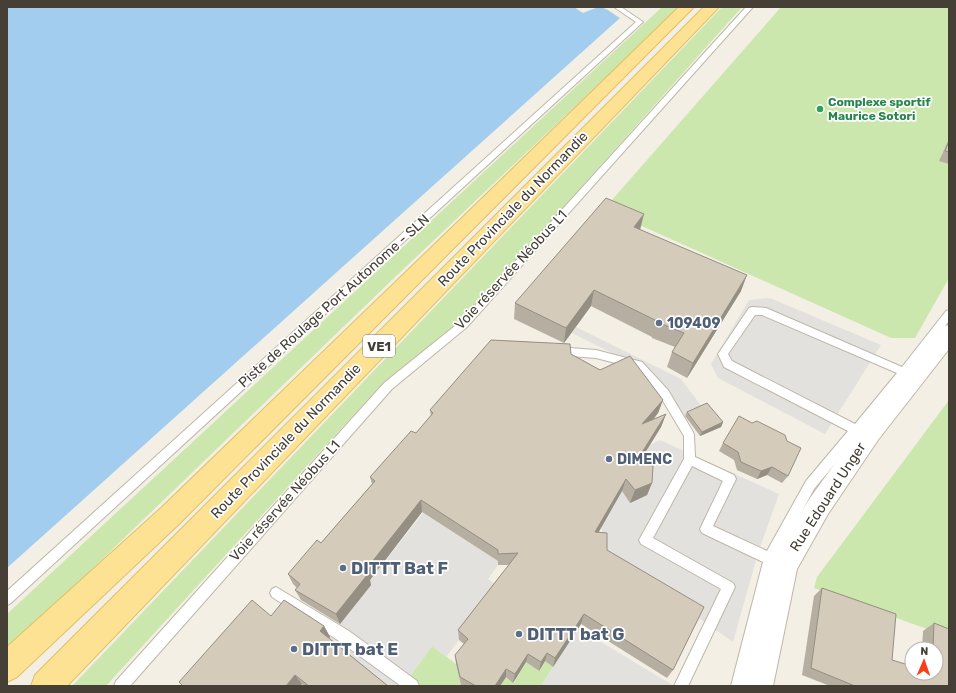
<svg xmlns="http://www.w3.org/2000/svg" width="956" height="693" viewBox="0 0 956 693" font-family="Rubik,sans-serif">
  <rect width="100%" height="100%" fill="#f3efe5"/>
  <!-- green -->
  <path fill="#cce7ae" d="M662,7H678L644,41L392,280L7,651V614Z
    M722,7H742L462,321L381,385L106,686H72Z
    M781,7H948L949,9V278L915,338H891L604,209Z
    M949,400V637L814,588L817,577Z
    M432,646L456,664L461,685L462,686H403Z
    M545,661L553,667L541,686H500L506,677L514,683L526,662L539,671Z"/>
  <!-- parking -->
  <path fill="#e3e1de" d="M770,298L881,345L825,434L718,378L711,364L749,300Z
    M576,327L681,379L703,408L684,416L648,371L572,333Z
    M660,440L779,494L758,553L733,642L693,614L609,565L601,527L622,491L630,503L632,474L650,445Z
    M423,513L498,561V565L488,579L499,587L446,657L432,646L403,686H380L326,642L368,583Z
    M578,628L674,686H541Z"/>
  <!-- water -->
  <path fill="#a2cdef" d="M7,7H574L583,13C603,4 602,6 620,18L7,568Z"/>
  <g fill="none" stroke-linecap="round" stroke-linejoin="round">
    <defs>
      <path id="service" d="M614,7H621L643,22L11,603L7,605V591L636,22Z
        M746,7H753L467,327L392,389L130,686H114L116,681L384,383L461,321Z
        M752,307L766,308L902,367L946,311L949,310V321L911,370L914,374L913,377H906L864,428L866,432L865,435L861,437L858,436L814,489L778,556L781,561L779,565L774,566L745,686H731L763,562L702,533L700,529L723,481L692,466L653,538L733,583L735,587L688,686H674L721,589L641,544L639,540L684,459V436L660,396L635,368L596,358L557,355L553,354L552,351L553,348L557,347L596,350L642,362L668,390L693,432L694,435L695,457L734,475L736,479L713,526L767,551L806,481L848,431L724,367L718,354L749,308ZM755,315H762L897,373L855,424L732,361L728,354Z
        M276,587L349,631L417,681L419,686H401L339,641L272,597L270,593L272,589Z"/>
      <path id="tertiary" d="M949,325V349L878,440L828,514L797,569L773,686H743L771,565L774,556L810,498L862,426L941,327Z"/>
      <path id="primary" d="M679,7H694L179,524L17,677L7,682V647L161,508L465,215Z
        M704,7H719L67,686H31L35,675Z"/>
    </defs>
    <!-- service casing -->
    <use href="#service" stroke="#beb7a8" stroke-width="2"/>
    <!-- tertiary casing -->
    <use href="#tertiary" stroke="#beb7a8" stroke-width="2"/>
    <!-- primary casing -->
    <use href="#primary" stroke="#e2c064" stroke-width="2"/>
    <!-- service -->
    <use href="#service" fill="#fff" fill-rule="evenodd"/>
    <!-- tertiary -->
    <use href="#tertiary" fill="#fff" fill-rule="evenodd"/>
    <!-- primary -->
    <use href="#primary" fill="#fde294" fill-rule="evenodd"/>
  </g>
  <!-- wall -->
  <path fill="#b6afa1" d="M949,139V164L939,161Z
    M640,230L741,291L687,378L667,367L672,352L675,347L652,338V337L591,306L564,343L514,319L515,303Z
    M571,354L600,370L663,400L658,413L653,420L666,414L661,427L639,462L652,483L647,495L630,503L622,491L598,532L607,550L673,670L667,678L581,624L553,667L545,661L539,671L526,662L513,683L506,677L500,686H462L461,685L456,664L455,655L464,644L459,640L458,630L509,565H498V561L422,512L370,580L371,585L340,624L301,600L295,590L297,588L293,584L288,574L321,543L354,505L372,484L370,477L416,433L431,416L430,410Z
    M687,412L723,422L721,427L700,436L685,416Z
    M752,423L788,476L782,483L767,475L757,479L737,470L734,460L719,451L723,443Z
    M822,588L892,660L912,673H936V649H922L923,631L934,623L949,686H830L802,675L814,596Z
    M271,616L324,626L330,637L329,638L388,686H304L302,684L183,686Z"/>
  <!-- shaded-wall -->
  <path fill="#948e83" d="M644,214L640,230L634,227Z
    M747,275L741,291L687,378L693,363Z
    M594,290L591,306L564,343L566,328Z
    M663,400L658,413L638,438L642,424Z
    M666,414L661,427L632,474L636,462Z
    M723,422L721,427L700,436L702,432Z
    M772,467L767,475L757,479L761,471Z
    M626,479L622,491L592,544L595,532Z
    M652,483L647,495L630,503L635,490Z
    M421,500L422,512L370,580L371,585L340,624L336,614L364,572Z
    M584,614L581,624L553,667L555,658Z
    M324,626L330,637L326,642L320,631Z
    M547,653L545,661L539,671L541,662Z
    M528,654L526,662L513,683L515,674Z
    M506,669V677L500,686H495Z
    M295,675L302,684L301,686H286Z"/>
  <!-- building -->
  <path fill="#d4cbbb" stroke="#948e83" d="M949,141V152L945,151Z
    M606,198L644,214L634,227L747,275L693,363L672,352L684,333L657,322V321L594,290L566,328L515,303Z
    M491,340L570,344L571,354L600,370L630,356L663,400L642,424L666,414L636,462L653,466L652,483L635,490L626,479L595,532L607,533V550L704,607L673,670L584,614L555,658L547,653L541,662L528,654L515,674L506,669L495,686H476L460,677L455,655L468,639L458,630L518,553L498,554V550L421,500L364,572L368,574L336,614L295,590L300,584L288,574L317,540L321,543L354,505L375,481L370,477L411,431L416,433L433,413L430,410Z
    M707,403L723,422L702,432L687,412Z
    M739,416L752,423L757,421L785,435L787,441L801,448L788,476L772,467L761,471L741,462L738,452L723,443Z
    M822,588L896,614L892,660L912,666V673H936V649H933L934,623L949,629V686H855L811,668Z
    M252,600L271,616L284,600L324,626L320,631L388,686H309L295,675L286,686H183L179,682Z"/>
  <!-- markers -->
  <circle fill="#2e9e5b" stroke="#fff" stroke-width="1.5" cx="820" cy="109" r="4"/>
  <g fill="#5c6f8a" stroke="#fff" stroke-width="1.5">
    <circle cx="659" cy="323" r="4"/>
    <circle cx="609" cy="459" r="4"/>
    <circle cx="343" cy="568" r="4"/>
    <circle cx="519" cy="634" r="4"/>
    <circle cx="294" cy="649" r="4"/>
  </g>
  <g text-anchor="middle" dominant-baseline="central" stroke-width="3.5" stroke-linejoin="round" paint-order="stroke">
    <!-- far-leisure labels -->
    <g font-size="12" font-weight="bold" fill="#27864d" stroke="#fff" text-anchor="start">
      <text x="828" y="102">Complexe sportif<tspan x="828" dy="14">Maurice Sotori</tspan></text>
    </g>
    <!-- shield labels -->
    <rect fill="#fff" stroke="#7d7972" stroke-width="1" x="363" y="335" width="32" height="22" rx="3"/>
    <g font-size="13" font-weight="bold" fill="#453f35">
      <text x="379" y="346">VE1</text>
    </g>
    <!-- street labels -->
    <g font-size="14" fill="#453f35" stroke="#fff">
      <text transform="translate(513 209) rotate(-46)">Route Provinciale du Normandie</text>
      <text transform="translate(511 270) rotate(-47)">Voie réservée Néobus L1</text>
      <text transform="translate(334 301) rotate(-42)">Piste de Roulage Port Autonome - SLN</text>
      <text transform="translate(286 441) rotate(-46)">Route Provinciale du Normandie</text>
      <text transform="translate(828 497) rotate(-57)">Rue Edouard Unger</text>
      <text transform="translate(285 501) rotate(-48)">Voie réservée Néobus L1</text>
    </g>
    <!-- service labels -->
    <g font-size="14" font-weight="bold" fill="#4e5e75" stroke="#fff" text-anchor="start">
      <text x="667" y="323">109409</text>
      <text x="617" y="459">DIMENC</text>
    </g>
    <!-- near-service labels -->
    <g font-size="17" font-weight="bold" fill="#4e5e75" stroke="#fff" text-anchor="start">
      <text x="351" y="568">DITTT Bat F</text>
      <text x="527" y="634">DITTT bat G</text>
      <text x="302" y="649">DITTT bat E</text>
    </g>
  </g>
  <!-- border -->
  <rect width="956" height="693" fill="none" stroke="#453f35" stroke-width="16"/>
  <!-- north arrow -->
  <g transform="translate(924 661) rotate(2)"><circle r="19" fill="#ffffff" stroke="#b5b2ae"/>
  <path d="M0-3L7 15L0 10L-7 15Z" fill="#f83f17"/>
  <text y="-6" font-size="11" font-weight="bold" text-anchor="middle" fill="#453f35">N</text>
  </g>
</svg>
